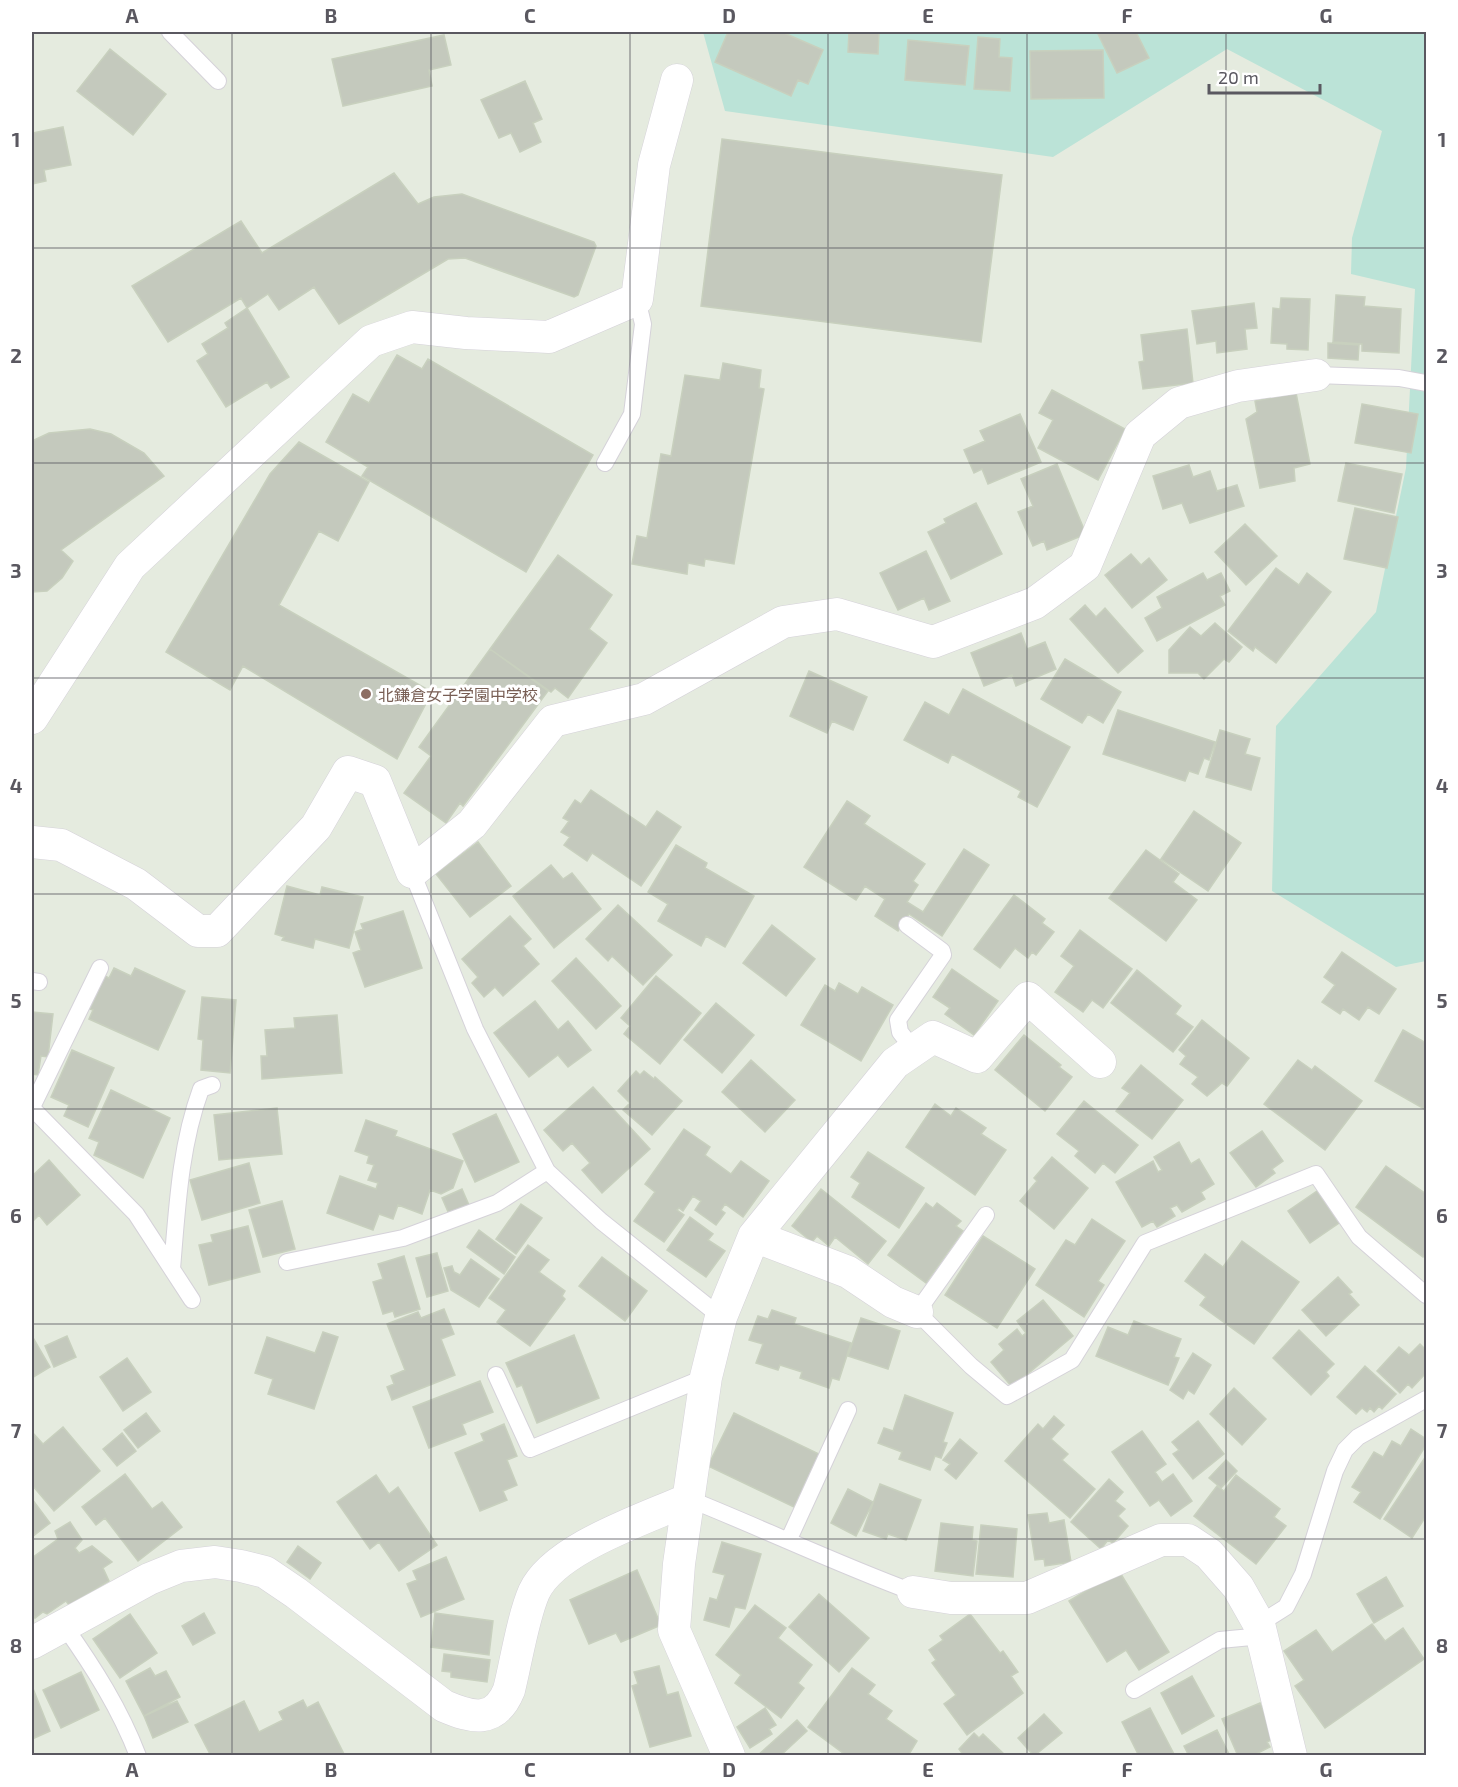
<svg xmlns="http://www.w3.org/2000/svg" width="1458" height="1787" viewBox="0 0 1458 1787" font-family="'Exo 2','Noto Sans JP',sans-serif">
  <rect width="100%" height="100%" fill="#e5ebdf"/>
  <!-- green -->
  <path fill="#bbe3d7" d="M703,32H1426V961L1396,967L1272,891L1276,726L1376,612L1406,468L1415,289L1351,274L1352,238L1382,131L1227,49L1053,157L725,111Z"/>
  <!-- building -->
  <path fill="#c4c9bd" stroke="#c8d0be" stroke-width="1.5" d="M728,32H782L823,50L808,84L798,80L791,96L715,62Z
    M849,32H879L878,54L848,52Z
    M1097,32H1136L1149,58L1117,73Z
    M444,35L451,65L429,70L432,86L343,106L332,59Z
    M978,37L1000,39L999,57L1012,58L1010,91L974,89Z
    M908,40L969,46L965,85L905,80Z
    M110,49L166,94L133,135L77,91Z
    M1103,50L1104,98L1031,99L1030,51Z
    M525,81L542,119L533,123L541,142L520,152L511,133L499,138L481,100Z
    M63,127L71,165L44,170L46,181L32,184V133Z
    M722,139L1002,175L981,342L701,306Z
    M394,173L418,204L434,197L462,194L594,242L596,246L578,295L574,297L465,258L448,259L339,324L314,287L279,310L268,294L247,308L241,298L168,342L132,286L241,221L262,253Z
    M1336,295L1365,297L1364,306L1401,309L1399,353L1362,351V344L1333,342Z
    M1281,298L1310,299L1308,350L1287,349V344L1271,343L1273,308L1280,309Z
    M1254,303L1257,328L1245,329L1247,349L1217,353L1216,341L1197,344L1192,311Z
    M247,308L289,377L271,388L267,382L226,407L197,361L208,354L202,344L228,328L225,323Z
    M1187,329L1193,383L1143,389L1139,362L1144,361L1141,335Z
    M1328,343L1359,345L1358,360L1328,358Z
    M397,355L422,369L428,359L593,455L526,572L362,476L368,467L326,442L353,394L369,403Z
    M723,363L761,370L759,388L764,389L734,564L705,559L704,566L688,563L687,574L632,564L637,536L647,538L661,454L671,456L685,375L720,380Z
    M1052,390L1125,429L1098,480L1038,448L1053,420L1039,413Z
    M1296,393L1310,464L1294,468L1295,481L1260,488L1246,419L1257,412L1255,401Z
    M1362,404L1418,414L1411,453L1355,443Z
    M1020,414L1041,462L988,484L982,469L974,473L964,450L985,441L980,431Z
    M90,429L111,434L144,453L164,476L61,550L73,561L62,578L47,591L32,592V441L49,433Z
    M299,442L369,482L338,541L319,531L279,605L432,692L397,759L243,666L230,690L166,652L270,474Z
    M1346,463L1402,474L1394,513L1338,501Z
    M1057,464L1086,534L1047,550L1044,541L1033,546L1018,512L1033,506L1021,479Z
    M1189,465L1193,477L1210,471L1217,491L1237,485L1244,506L1190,523L1182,503L1163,509L1153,476Z
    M976,503L1002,554L951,579L928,532L946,523L944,519Z
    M1355,508L1398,517L1387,568L1344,559Z
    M1245,524L1277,556L1246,585L1215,552Z
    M926,551L950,601L929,610L924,598L898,610L880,573Z
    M1131,554L1141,565L1149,558L1167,580L1132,608L1105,575Z
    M558,555L612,595L589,629L607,643L568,698L555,688L551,692L490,649Z
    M1276,568L1299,585L1307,573L1331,592L1276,663L1255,647L1253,651L1228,631Z
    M1203,573L1207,580L1221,573L1230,591L1220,596L1225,605L1157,641L1145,618L1162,608L1157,597Z
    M1085,605L1096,617L1105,608L1143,651L1118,673L1070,619Z
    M1215,623L1242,647L1229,662L1224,659L1204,679L1198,673H1169V650L1190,627L1201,636Z
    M1021,633L1027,649L1045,642L1056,669L1016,686L1012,675L984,686L971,653Z
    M490,649L548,691L463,806L460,803L446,823L404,793L431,756L419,747Z
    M1065,659L1121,692L1103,723L1088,714L1082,723L1041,699Z
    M809,671L867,697L853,730L832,721L827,733L790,716Z
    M963,689L1070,747L1037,807L1018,797L1021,791L952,754L948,763L904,740L925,702L949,715Z
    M1118,710L1215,742L1209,760L1204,758L1198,774L1189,771L1185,781L1103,754Z
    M1220,730L1250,739L1245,754L1260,758L1251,790L1206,777Z
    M591,790L646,827L657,811L681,827L641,886L592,853L587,861L564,845L570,837L561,832L569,821L563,818L575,800L581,804Z
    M847,801L870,816L864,824L925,864L913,881L918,885L907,902L923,912L964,849L989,865L942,936L909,914L898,931L875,916L885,899L865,886L856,900L804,867Z
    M1194,811L1241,843L1208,891L1161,859Z
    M478,842L511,886L470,917L436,874Z
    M676,845L707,863L705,868L754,896L725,947L706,936L701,946L658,921L668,904L648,892Z
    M1146,850L1179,874L1173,882L1197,900L1166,941L1109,898Z
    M551,865L563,879L572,873L601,909L554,948L513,896Z
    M287,886L320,895L322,887L363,897L349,948L315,939L313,948L282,940L284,937L275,934Z
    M1014,895L1045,919L1042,923L1054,932L1036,955L1032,952L1028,958L1015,948L1000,968L974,949Z
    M618,905L672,955L643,985L612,956L608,961L586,939Z
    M403,911L422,968L365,987L353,953L361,950L355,932L363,929L361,924Z
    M510,916L531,939L523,946L539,964L503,996L495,987L484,997L472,983L478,977L462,959Z
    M772,925L815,959L786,996L743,963Z
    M1080,930L1132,969L1103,1008L1092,1000L1083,1012L1055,992L1074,966L1061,956Z
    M1342,952L1396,989L1379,1014L1368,1007L1359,1020L1343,1009L1340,1014L1322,1002L1335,985L1324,977Z
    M576,958L621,1006L596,1029L552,981Z
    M114,968L131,976L135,968L185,991L158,1050L89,1019L93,1010L90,1009L105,976L109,978Z
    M952,969L998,1001L974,1035L945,1014L950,1008L933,997Z
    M1137,970L1181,1006L1175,1014L1193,1027L1173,1052L1111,1003Z
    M656,976L701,1013L660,1064L624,1034L630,1026L621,1018Z
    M839,983L858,994L862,987L893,1005L861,1061L801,1025L825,985L835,991Z
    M202,997L236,1000L230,1073L201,1070L203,1040L198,1039Z
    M535,1001L558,1030L568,1021L591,1050L568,1067L558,1055L529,1077L494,1033Z
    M716,1003L754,1035L722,1073L684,1040Z
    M32,1012L53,1014L48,1057L41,1056L38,1075L32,1074Z
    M337,1015L342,1073L262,1079L261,1056H267L265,1030L295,1028L294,1018Z
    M1202,1020L1249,1058L1227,1086L1222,1083L1207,1096L1192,1084L1198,1077L1180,1064L1186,1056L1179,1050Z
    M1403,1030L1426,1043V1110L1375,1081Z
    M1024,1035L1061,1065L1059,1067L1072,1077L1045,1111L995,1070Z
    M72,1050L114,1068L88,1127L64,1116L69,1105L51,1097Z
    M751,1060L795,1100L765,1132L722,1092Z
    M1298,1060L1312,1070L1315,1066L1362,1101L1325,1150L1264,1104Z
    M1141,1065L1183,1100L1152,1139L1116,1111L1130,1093L1122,1088Z
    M636,1071L640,1075L644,1071L654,1079L655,1077L682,1101L652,1135L623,1110L630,1103L618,1091Z
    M593,1087L650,1149L602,1193L582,1170L590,1163L572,1143L563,1151L544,1130Z
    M111,1090L170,1118L143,1178L94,1155L99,1142L89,1138Z
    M1084,1101L1138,1145L1115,1173L1103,1163L1095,1173L1075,1156L1079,1151L1057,1134Z
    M935,1104L951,1116L956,1108L986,1128L981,1134L1006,1150L975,1195L906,1147Z
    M277,1108L282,1154L219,1160L214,1115Z
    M496,1114L519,1162L475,1182L453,1134Z
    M366,1120L397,1131L395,1136L463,1161L453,1188L441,1194L430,1190L422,1214L398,1205L393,1219L379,1214L373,1230L327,1213L340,1176L376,1189L378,1183L368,1180L374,1165L367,1163L369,1156L355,1151Z
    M684,1129L710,1147L705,1155L731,1174L741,1161L769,1181L743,1217L725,1204L721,1210L725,1213L716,1225L695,1210L701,1201L693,1196L683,1211L679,1208L677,1210L684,1215L664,1242L634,1221L655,1192L645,1184Z
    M1262,1131L1283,1161L1272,1169L1275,1173L1256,1187L1230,1153Z
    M1179,1142L1191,1164L1199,1159L1214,1184L1201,1192L1205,1199L1182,1212L1177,1205L1170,1208L1175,1216L1157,1227L1153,1221L1142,1227L1116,1182L1153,1161L1158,1172L1162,1170L1154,1157Z
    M868,1152L924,1188L899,1228L852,1197L860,1183L851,1177Z
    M1052,1157L1088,1188L1054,1229L1020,1201L1037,1181L1034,1178Z
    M49,1160L80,1195L47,1225L39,1215L32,1222V1176Z
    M249,1163L260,1203L202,1220L190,1180Z
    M1386,1166L1426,1194V1254L1423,1257L1356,1207Z
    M462,1189L469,1205L449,1214L442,1198Z
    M821,1189L886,1241L868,1264L835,1237L829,1246L817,1236L812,1242L792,1226Z
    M1317,1191L1339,1223L1310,1243L1288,1211Z
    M282,1201L295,1249L263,1257L249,1210Z
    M926,1203L933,1208L937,1203L961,1221L956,1226L963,1231L926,1283L888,1255Z
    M521,1204L542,1218L516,1254L496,1239Z
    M690,1217L713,1234L708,1240L725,1251L706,1277L667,1250Z
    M1092,1219L1125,1241L1098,1281L1104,1285L1084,1317L1036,1285L1066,1240L1075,1245Z
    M248,1226L260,1272L209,1285L199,1245L213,1242L211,1235Z
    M479,1230L515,1257L504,1274L467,1247Z
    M983,1236L1035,1269L997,1328L945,1295Z
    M1242,1241L1299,1282L1254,1344L1200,1305L1206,1297L1185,1281L1205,1254L1223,1267Z
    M528,1245L549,1260L539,1272L565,1291L562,1296L565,1299L530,1346L497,1322L506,1310L489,1298Z
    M437,1253L448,1291L427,1297L416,1258Z
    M404,1256L420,1309L395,1317L393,1311L383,1314L373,1282L383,1279L378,1264Z
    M602,1257L647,1291L625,1321L579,1286Z
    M471,1259L499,1279L479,1307L451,1290L444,1268L452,1266L454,1272L460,1275Z
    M1338,1277L1352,1292L1349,1294L1359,1305L1326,1336L1302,1310Z
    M1043,1300L1073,1336L1012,1387L991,1362L1004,1350L999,1344L1017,1329L1022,1336L1026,1333L1017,1321Z
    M444,1309L454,1334L441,1339L455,1375L392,1400L387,1387L394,1384L391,1376L405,1370L387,1324L418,1312L421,1318Z
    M772,1310L796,1318L794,1324L851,1343L839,1380L832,1378L829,1388L800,1378L802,1372L780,1365L778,1370L756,1363L763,1344L749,1340L758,1316L768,1319Z
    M861,1318L900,1331L888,1369L848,1356Z
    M1134,1321L1181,1339L1174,1357L1179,1358L1168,1385L1096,1356L1108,1327L1128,1335Z
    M1299,1330L1334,1364L1326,1372L1329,1376L1311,1395L1273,1358Z
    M323,1332L338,1337L314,1409L268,1394L273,1379L255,1373L267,1337L315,1353Z
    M574,1335L599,1398L537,1423L522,1385L517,1387L506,1363Z
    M32,1336L50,1367L32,1378Z
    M67,1336L76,1357L54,1367L45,1346Z
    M1420,1344L1426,1350V1373L1412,1388L1408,1384L1400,1393L1377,1371L1399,1347L1409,1355Z
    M1193,1353L1211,1365L1194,1394L1188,1390L1183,1399L1170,1390Z
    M127,1358L151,1392L123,1411L100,1377Z
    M1365,1366L1396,1394L1382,1409L1379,1406L1374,1412L1370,1408L1367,1412L1362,1408L1356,1414L1337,1397Z
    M480,1381L493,1412L462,1424L466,1434L429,1448L413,1407Z
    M1234,1388L1266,1419L1242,1445L1210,1414Z
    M905,1395L953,1413L943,1442L947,1443L941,1458L935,1456L930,1470L899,1459L902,1452L878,1443L884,1428L893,1431Z
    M146,1413L160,1431L138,1448L124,1430Z
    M734,1413L819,1454L794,1507L708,1466Z
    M1054,1416L1064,1425L1051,1439L1068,1454L1062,1460L1095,1489L1070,1518L1005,1461L1038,1424L1043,1429Z
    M1198,1421L1224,1454L1193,1479L1173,1454L1179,1450L1172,1442Z
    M504,1424L517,1456L507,1460L517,1485L503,1491L507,1500L480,1511L455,1453L484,1441L481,1434Z
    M63,1427L100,1471L54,1511L32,1485V1432L43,1444Z
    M1411,1429L1426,1439V1445L1380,1519L1354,1502L1361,1492L1352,1487L1374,1452L1383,1457L1392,1441L1401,1446Z
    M1142,1431L1166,1464L1155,1472L1162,1482L1173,1474L1192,1501L1171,1516L1159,1500L1150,1506L1112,1452Z
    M122,1433L136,1451L117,1466L103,1449Z
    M960,1439L977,1453L956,1479L945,1470L950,1464L943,1460Z
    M1426,1456V1516L1412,1538L1384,1519Z
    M1226,1460L1237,1471L1221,1488L1209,1478Z
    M125,1474L152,1509L162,1502L182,1527L138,1561L105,1518L96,1525L82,1507Z
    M376,1475L389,1494L398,1487L437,1545L399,1571L379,1542L370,1549L337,1502Z
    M1236,1475L1280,1509L1274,1517L1286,1526L1256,1564L1194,1516L1217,1486L1224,1491Z
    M1109,1479L1123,1492L1115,1501L1125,1509L1118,1516L1128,1526L1113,1543L1108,1540L1101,1549L1071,1522Z
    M880,1484L921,1500L906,1540L888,1534L886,1539L863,1531Z
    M848,1489L873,1502L856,1536L831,1523Z
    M32,1499L50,1523L32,1537Z
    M1047,1513L1049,1523L1064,1520L1071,1562L1045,1566L1044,1559L1035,1560L1028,1515Z
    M70,1522L82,1540L75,1548L79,1553L92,1546L112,1562L103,1568L109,1581L69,1605L66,1601L47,1614L43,1612L35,1618L32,1612V1558L58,1539L55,1531Z
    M941,1523L973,1527L972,1540L977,1541L973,1576L935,1571Z
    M981,1525L1017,1529L1013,1577L976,1574Z
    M722,1542L761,1554L745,1609L735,1607L729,1627L704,1620L710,1598L717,1600L725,1575L713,1572Z
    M298,1546L321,1563L310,1579L287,1562Z
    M446,1557L464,1599L421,1617L407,1584L417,1580L413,1571Z
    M637,1570L661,1625L621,1642L616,1633L589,1644L570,1600Z
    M1119,1571L1169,1652L1139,1670L1126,1650L1107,1662L1069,1601Z
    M1386,1577L1403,1606L1374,1623L1357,1594Z
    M819,1594L869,1638L839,1672L789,1627Z
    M755,1605L786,1628L778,1638L812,1665L798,1683L804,1688L781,1718L735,1683L741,1675L716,1655Z
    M204,1613L215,1633L193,1645L182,1626Z
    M435,1613L493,1621L489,1655L431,1647Z
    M130,1614L157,1653L120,1678L93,1639Z
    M970,1614L1000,1653L1003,1651L1018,1672L1011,1676L1023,1693L967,1735L944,1704L956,1695L932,1663L936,1660L929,1650L943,1640L940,1636Z
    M1372,1624L1385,1641L1403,1628L1424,1659L1325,1728L1295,1686L1304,1680L1284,1651L1316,1630L1332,1652Z
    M444,1654L490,1660L487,1682L451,1677V1672L442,1671Z
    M659,1666L667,1695L678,1692L691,1736L650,1747L632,1686L638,1684L634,1672Z
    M150,1668L155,1676L166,1671L180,1697L144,1716L126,1681Z
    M852,1668L875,1685L868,1694L892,1711L886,1719L917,1741L908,1756H847L808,1727Z
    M81,1672L99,1710L61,1728L43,1690Z
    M1192,1676L1214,1716L1182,1734L1161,1693Z
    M32,1686L50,1731L32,1739Z
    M303,1700L307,1708L318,1702L345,1756H211L195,1725L244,1701L259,1732L283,1720L279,1712Z
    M177,1701L188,1722L153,1738L144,1716Z
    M1260,1703L1275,1738L1267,1742L1270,1747L1252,1756H1238L1222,1719Z
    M765,1708L776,1725L769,1729L772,1734L750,1748L737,1727Z
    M1150,1708L1175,1756H1139L1122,1722Z
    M1044,1714L1062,1733L1034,1756L1018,1738Z
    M797,1720L807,1731L780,1756H757Z
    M1217,1730L1230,1756H1189L1184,1746Z
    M974,1733L979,1738L983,1734L1006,1756H964L959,1749Z"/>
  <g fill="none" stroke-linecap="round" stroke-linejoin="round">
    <defs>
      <path id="service" d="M170,32L218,81
        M1316,375L1399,378L1426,383
        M605,463L632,414L643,324L637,299
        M412,872L475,1029L547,1171L601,1221L721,1317
        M907,925L942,951L943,955L898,1020L900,1032L914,1050
        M32,981L39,982
        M32,1107L100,968
        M32,1108L136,1214L192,1300
        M986,1215L917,1312L971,1366L1007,1396L1072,1360L1145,1243L1316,1174L1359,1237L1426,1295
        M287,1262L403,1238L497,1203L547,1171
        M172,1269C177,1209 180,1146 201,1089L212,1085
        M496,1375L530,1449L706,1377
        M689,1499C764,1529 837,1564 913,1592
        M789,1539L848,1410
        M1259,1624L1286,1607L1303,1574L1335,1471L1345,1450L1358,1437L1426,1399
        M65,1627C94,1668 120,1709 138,1756
        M1134,1690L1220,1640L1262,1636"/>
      <path id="minor" d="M32,718L130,566L371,341L412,327L466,333L549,337L637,299L654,165L677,80
        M32,842L61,845L136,884L198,931H217L316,827L348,772L375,781L412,872L472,824L553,721L644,699L783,622L837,614L933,642L1035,603L1085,566L1140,435L1179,403L1238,386L1316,375
        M754,1236L848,1272L893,1302L917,1312
        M913,1592L951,1598H1027L1161,1540H1188L1209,1554L1238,1587L1259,1624L1291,1756
        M32,1643L149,1579L181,1566L215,1562L241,1566L265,1572L296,1593L444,1706C472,1718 495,1724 509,1690C516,1662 523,1617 534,1592C554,1548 645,1519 689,1499
        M729,1756L674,1630L679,1564L706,1377L721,1317L754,1236L895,1063L933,1037L977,1057L1028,998L1100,1062"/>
    </defs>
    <!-- service casing -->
    <use href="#service" stroke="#d5d2d9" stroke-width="18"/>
    <!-- minor casing -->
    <use href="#minor" stroke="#d5d2d9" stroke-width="33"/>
    <!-- service -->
    <use href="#service" stroke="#fff" stroke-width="16"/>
    <!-- minor -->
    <use href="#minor" stroke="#fff" stroke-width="32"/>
  </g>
  <!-- grid -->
  <path fill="none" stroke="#5a5860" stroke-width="1.5" stroke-opacity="0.55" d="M232,32V1756M431,32V1756M630,32V1756M828,32V1756M1027,32V1756M1226,32V1756M32,248H1426M32,463H1426M32,678H1426M32,894H1426M32,1109H1426M32,1324H1426M32,1539H1426"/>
  <!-- markers -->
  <circle fill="#8d6e63" stroke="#fff" stroke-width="2" cx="366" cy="694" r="6"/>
  <g text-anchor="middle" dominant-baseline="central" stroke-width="6" stroke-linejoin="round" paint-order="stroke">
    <!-- education labels -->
    <g font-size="16" fill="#785e54" stroke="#fff" text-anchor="start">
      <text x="378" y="694">北鎌倉女子学園中学校</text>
    </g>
  </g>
  <!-- border -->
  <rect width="1458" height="1787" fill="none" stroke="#ffffff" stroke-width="66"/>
  <!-- scale -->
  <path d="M1209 84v9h111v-9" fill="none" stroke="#5a5860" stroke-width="3"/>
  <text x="1218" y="84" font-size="18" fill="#5a5860" stroke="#ffffff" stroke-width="4.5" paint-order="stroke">20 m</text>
  <rect x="33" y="33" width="1392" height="1721" fill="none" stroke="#5a5860" stroke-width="2"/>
  <g font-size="20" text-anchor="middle" font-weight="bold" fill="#5a5860">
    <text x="132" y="23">A</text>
    <text x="331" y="23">B</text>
    <text x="530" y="23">C</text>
    <text x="729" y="23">D</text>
    <text x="928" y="23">E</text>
    <text x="1127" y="23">F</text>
    <text x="1326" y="23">G</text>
    <text x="16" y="147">1</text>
    <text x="1442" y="147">1</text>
    <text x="16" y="363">2</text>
    <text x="1442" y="363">2</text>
    <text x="16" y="578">3</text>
    <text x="1442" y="578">3</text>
    <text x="16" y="793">4</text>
    <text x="1442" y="793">4</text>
    <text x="16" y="1008">5</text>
    <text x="1442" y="1008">5</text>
    <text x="16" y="1223">6</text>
    <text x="1442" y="1223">6</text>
    <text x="16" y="1438">7</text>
    <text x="1442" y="1438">7</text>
    <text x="16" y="1653">8</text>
    <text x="1442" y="1653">8</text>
    <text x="132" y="1777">A</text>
    <text x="331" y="1777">B</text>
    <text x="530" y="1777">C</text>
    <text x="729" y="1777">D</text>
    <text x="928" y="1777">E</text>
    <text x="1127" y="1777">F</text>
    <text x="1326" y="1777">G</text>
  </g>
</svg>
